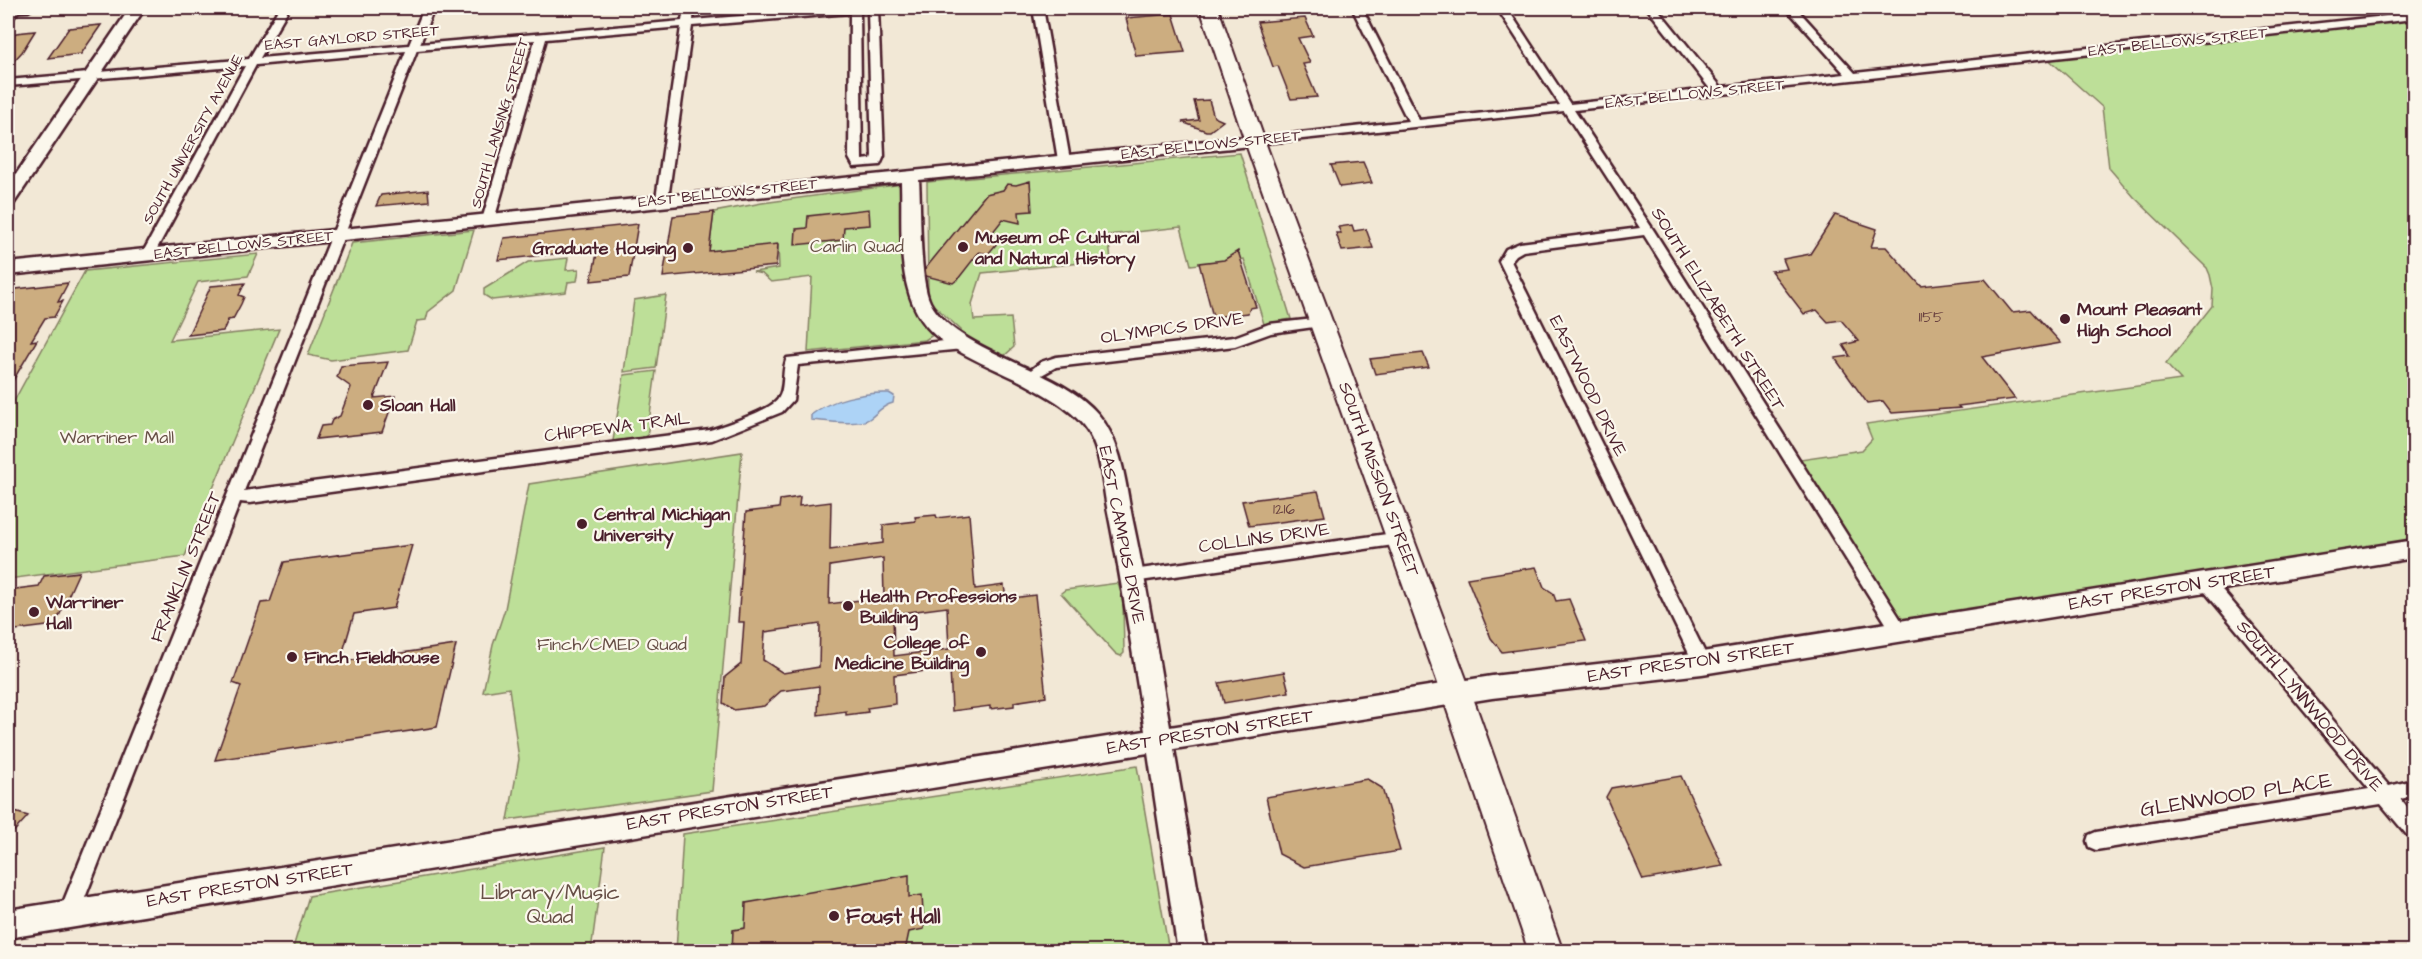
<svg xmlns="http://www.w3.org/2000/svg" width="2422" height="959" viewBox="0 0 2422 959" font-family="'Architects Daughter',sans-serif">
  <rect width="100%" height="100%" fill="#f2e8d6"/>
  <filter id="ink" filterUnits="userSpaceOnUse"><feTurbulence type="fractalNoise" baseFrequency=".0167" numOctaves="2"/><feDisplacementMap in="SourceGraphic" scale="12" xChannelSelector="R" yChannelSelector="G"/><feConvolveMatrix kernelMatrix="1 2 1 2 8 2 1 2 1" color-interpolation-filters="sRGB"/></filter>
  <g filter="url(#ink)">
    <!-- green -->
    <path fill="#bddf98" stroke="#847f62" stroke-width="1.5" d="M2411,17L2414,19V549L1900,631L1793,460L1862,450L1872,439L1866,424L2181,380L2166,364L2212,306L2213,289L2210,275L2207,268L2134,197L2109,168L2102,107L2045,56Z
      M1240,153L1291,319L1264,324L1244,259L1191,265L1181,227L1108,235L1111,260L982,273L972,304L974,320L1011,318L1014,347L1004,356L961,337V330L928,300L927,182Z
      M910,183L914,276L933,335L925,340L808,352L812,277L771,282L762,274L753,272L779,268L778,245L709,251L714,212L762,203Z
      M474,230L456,290L428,312L426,320L417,321L408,350L331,360L308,355L352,243Z
      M258,254L248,276L198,282L170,340L279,329L185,556L8,579V402L14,401L85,271Z
      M568,258L566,270L579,269L577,281L568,282L566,292L492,300L484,295V289L528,262Z
      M666,295L656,368L624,372L634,300Z
      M656,371L647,437L613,441L624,375Z
      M742,452L712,791L508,820L519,759L509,688L483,692L493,645L505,609L529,484Z
      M1118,583L1123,600L1124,653L1121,656L1116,654L1061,593L1065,590Z
      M1137,766L1169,951L676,952L683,834Z
      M605,847L591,951H292L309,896Z"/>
    <!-- water -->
    <path fill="#add3f6" stroke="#858ba5" stroke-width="1.5" d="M889,393L894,396L893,403C881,406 878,413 869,419C859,426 824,421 811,420V415C830,399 865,392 889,393Z"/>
    <!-- building -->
    <path fill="#ccad80" stroke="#4a1f2b" stroke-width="1.5" fill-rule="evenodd" d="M1173,14L1185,52L1136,56L1126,18Z
      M1305,18L1313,36L1298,38L1310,63L1303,64L1317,97L1291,99L1278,66L1273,67L1257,22Z
      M101,25L81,54L48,58L69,28Z
      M35,31L22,52L8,67V43L16,33Z
      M1209,100L1214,117L1223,121L1210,131H1206L1182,122L1199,120L1194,101Z
      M1363,162L1372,183L1340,187L1331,165Z
      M1030,181L1032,211L1019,212L1020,223L1003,219L988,238L999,241L988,254L979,252L958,279L953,283L926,276L925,269L986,194L1003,190L1007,184L1016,185Z
      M428,190L429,201L376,206L381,195Z
      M869,209L870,225L844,227L843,240L795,245L796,229L807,228L808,216Z
      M714,212L709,251L778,244L776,266L663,277L673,216Z
      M1835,215L1877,229L1871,247H1886L1921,286L1985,279L2012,312L2031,310L2061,343L1982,357L2015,399L1958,406L1960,408L1892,413L1883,401L1867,403L1835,358L1850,356L1843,345L1859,341L1841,320L1828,322L1817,310L1804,314L1771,271L1787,269L1783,259L1810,254Z
      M638,224L629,277L591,281L598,249L498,260L504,238Z
      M1352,225L1354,231L1366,229L1373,248L1342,251L1336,233H1341L1338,227Z
      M1238,251L1256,307L1250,308L1248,313L1213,317L1199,263L1224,260Z
      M68,283L58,302L63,301L54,317L45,318L31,341L37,340L8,389V290Z
      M245,283L239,295L244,297L241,304L233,319L228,320L223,331L188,335L211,286Z
      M1423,353L1429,367L1375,374L1370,359Z
      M388,362L374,398L395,396L382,432L316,439L321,426L330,425L332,420L340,416L351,387L337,377L341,366Z
      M1318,491L1325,516L1249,526L1242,501Z
      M800,497L799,506L831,502L830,550L883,543V525L916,521L915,517L936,515L937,518L969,514L975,589L1004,585L1006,599L1035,595L1046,697L1014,702V706L990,709V706L952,711L950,668L894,675L895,704L867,708L868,712L846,715V711L818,715L819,686L781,691L764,706L734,710L723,703L725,677L741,664L744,622H738L746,512L779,508L780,500ZM883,558L884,597L829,604L830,566ZM947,607L949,649L894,656L893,614ZM820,624L819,667L783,673L763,660L765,632Z
      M412,545L394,608L354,614L340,662L456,645L437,727L215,760L241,686L233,683L261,603L270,602L284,562Z
      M1536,567L1544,587L1553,593L1556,601L1569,599L1586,641L1502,652L1491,638L1467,578Z
      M79,572L55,625L8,631V590L39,586L44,576Z
      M1284,672L1289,692L1224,703L1219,683Z
      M1681,776L1723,866L1643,880L1606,797L1611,788Z
      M1367,779L1382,788L1400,851L1304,867L1279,854L1266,797Z
      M8,810L28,816L8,838Z
      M909,875V897L922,895L924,929L909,932L905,951H732L733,930L745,928L746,903Z"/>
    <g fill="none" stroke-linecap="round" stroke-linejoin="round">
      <defs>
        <path id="street" d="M8,8H33L28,11L8,12Z
          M279,8H289L260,58L409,45L424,8H434L420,44L682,21L684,8H694L693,20L836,8H878L884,156L880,165L854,167L849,158L850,13L692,26L668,199L662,203L656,199L681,27L546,39L494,220L488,224L482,220L535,40L417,50L244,491L710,430C725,425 771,410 778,399C786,388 781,370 787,358L963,339L970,344L963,349L798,365L793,400L782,412L712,440L250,503L240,502L79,913L76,920L69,922L62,920L59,913L406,51L256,65L154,254L148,258L142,254L245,66L8,86V80L249,59ZM868,11L872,156L871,159L862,160L860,12Z
          M1033,8H1043L1070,160L1064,164L1058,160Z
          M1352,8H1362L1419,120L1560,105L1497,8H1507L1570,104L1710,89L1647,8H1657L1721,87L1845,74L1786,8H1796L1855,73L2414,13V19L1574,110L1654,231L1908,631L1906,636L1900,638L1894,636L1644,235L1523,251L1516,255L1511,261L1710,663L1708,668L1702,670L1696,668L1499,261L1506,249L1520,243L1640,228L1564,111L1255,144L1249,141L1255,138L1408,121Z
          M1323,318L1330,322L1328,325L1271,333L1235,346L1056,367L1029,382L1022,377L1041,362L1056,357L1234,337L1269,324Z
          M1401,532L1407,534L1409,538L1407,542L1401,544L1133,582L1127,580L1125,576L1127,572L1133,570Z
          M2206,576L2212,578L2389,786L2414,780V796L2400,799L2414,816V837L2407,835L2381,804L2096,850L2089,847L2087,841L2089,835L2096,832L2369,789L2200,586L2198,582L2200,578Z"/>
        <path id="secondary" d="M8,8H21L13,18L8,20Z
          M130,8H145L14,203L8,204V186Z
          M1255,136L1261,137L1264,141L1261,145L919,180C921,208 919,280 930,302C957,354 1059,367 1098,414C1122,442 1125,482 1132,517C1147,586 1158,657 1170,727L1492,676L1702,652L2414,540V558L1702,674L1492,698L1174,749L1208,952H1178L1148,753L8,938V910L1145,731C1133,656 1122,581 1107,507C1102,480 1101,447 1083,425C1067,405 1038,391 1016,379C993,368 968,358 947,344C892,310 903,237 901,182L8,275V263Z"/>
        <path id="primary" d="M1200,8H1218L1268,150L1471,692L1563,952H1529L1441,692L1248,150Z"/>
      </defs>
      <!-- street casing -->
      <use href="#street" stroke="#4a1f2b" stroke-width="5"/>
      <!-- secondary casing -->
      <use href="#secondary" stroke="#4a1f2b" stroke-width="5"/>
      <!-- primary casing -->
      <use href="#primary" stroke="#4a1f2b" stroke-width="4"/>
      <!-- street -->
      <use href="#street" fill="#fbf7ec" fill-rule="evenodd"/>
      <!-- secondary -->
      <use href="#secondary" fill="#fbf7ec" fill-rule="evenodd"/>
      <!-- primary -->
      <use href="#primary" fill="#fbf7ec" fill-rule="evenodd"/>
    </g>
  </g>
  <!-- markers -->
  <g fill="#4a1f2b" stroke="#fbf7ec" stroke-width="2">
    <circle cx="963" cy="247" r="6"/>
    <circle cx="688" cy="248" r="6"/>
    <circle cx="2065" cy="319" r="6"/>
    <circle cx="368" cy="405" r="6"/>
    <circle cx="582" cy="524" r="6"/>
    <circle cx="848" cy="606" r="6"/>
    <circle cx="34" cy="612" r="6"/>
    <circle cx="981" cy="652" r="6"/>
    <circle cx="292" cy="657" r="6"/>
    <circle cx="834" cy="916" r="6"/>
  </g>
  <g text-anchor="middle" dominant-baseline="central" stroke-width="4.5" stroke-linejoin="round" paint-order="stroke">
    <!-- far-street labels -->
    <g font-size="15" fill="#4a1f2b" stroke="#fbf7ec">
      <text transform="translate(352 38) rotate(-5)">EAST GAYLORD STREET</text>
      <text transform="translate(2178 42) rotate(-6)">EAST BELLOWS STREET</text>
      <text transform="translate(1695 94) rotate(-6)">EAST BELLOWS STREET</text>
      <text transform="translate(500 123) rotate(-74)">SOUTH LANSING STREET</text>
      <text transform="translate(193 139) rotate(-61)">SOUTH UNIVERSITY AVENUE</text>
      <text transform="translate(1211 145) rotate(-6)">EAST BELLOWS STREET</text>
      <text transform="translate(728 193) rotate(-6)">EAST BELLOWS STREET</text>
      <text transform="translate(244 245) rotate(-6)">EAST BELLOWS STREET</text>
    </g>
    <!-- number labels -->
    <g font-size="15" fill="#6a4240">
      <text x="1931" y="317">1155</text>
      <text x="1284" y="509">1216</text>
    </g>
    <!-- poi labels -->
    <g font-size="18" font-weight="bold" fill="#4a1f2b" stroke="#fbf7ec" text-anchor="start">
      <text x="975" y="237">Museum of Cultural<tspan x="975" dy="21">and Natural History</tspan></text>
      <text x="676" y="248" text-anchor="end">Graduate Housing</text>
      <text x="2077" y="309">Mount Pleasant<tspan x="2077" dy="21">High School</tspan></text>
      <text x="380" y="405">Sloan Hall</text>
      <text x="594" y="514">Central Michigan<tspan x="594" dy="21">University</tspan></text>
      <text x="860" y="596">Health Professions<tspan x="860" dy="21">Building</tspan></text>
      <text x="46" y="602">Warriner<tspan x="46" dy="21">Hall</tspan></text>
      <text x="969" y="642" text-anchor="end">College of<tspan x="969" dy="21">Medicine Building</tspan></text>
      <text x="304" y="657">Finch Fieldhouse</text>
    </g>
    <!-- park labels -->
    <g font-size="18" fill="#674f46" stroke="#fbf7ec">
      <text x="857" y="246">Carlin Quad</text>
      <text x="117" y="437">Warriner Mall</text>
      <text x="612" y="644">Finch/CMED Quad</text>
    </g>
    <!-- street labels -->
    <g font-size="18" fill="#4a1f2b" stroke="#fbf7ec">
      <text transform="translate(1718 309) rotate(58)">SOUTH ELIZABETH STREET</text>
      <text transform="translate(1172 328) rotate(-8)">OLYMPICS DRIVE</text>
      <text transform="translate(1588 386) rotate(64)">EASTWOOD DRIVE</text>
      <text transform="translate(617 427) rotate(-7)">CHIPPEWA TRAIL</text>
      <text transform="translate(1379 479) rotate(70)">SOUTH MISSION STREET</text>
      <text transform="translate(1122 535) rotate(79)">EAST CAMPUS DRIVE</text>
      <text transform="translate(1264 538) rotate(-8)">COLLINS DRIVE</text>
      <text transform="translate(186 567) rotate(-68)">FRANKLIN STREET</text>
      <text transform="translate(2172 588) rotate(-9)">EAST PRESTON STREET</text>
      <text transform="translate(1691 662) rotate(-8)">EAST PRESTON STREET</text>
      <text transform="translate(2310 706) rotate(50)">SOUTH LYNNWOOD DRIVE</text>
      <text transform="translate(1210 732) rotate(-9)">EAST PRESTON STREET</text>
      <text transform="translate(730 808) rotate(-9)">EAST PRESTON STREET</text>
      <text transform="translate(250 885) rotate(-9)">EAST PRESTON STREET</text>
    </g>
    <!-- near-street labels -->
    <g font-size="21" fill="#4a1f2b" stroke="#fbf7ec">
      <text transform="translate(2236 795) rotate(-9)">GLENWOOD PLACE</text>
    </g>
    <!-- near-park labels -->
    <g font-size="21" fill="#674f46" stroke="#fbf7ec">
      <text x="550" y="892">Library/Music<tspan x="550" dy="24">Quad</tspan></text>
    </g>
    <!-- near-poi labels -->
    <g font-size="21" font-weight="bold" fill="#4a1f2b" stroke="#fbf7ec" text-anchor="start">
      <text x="846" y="916">Foust Hall</text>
    </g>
  </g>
  <!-- margin -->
  <rect width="2422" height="959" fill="none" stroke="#fbf7ec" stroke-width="30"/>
  <rect x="15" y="15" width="2392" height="929" fill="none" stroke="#4a1f2b" stroke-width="2" filter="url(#ink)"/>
</svg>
